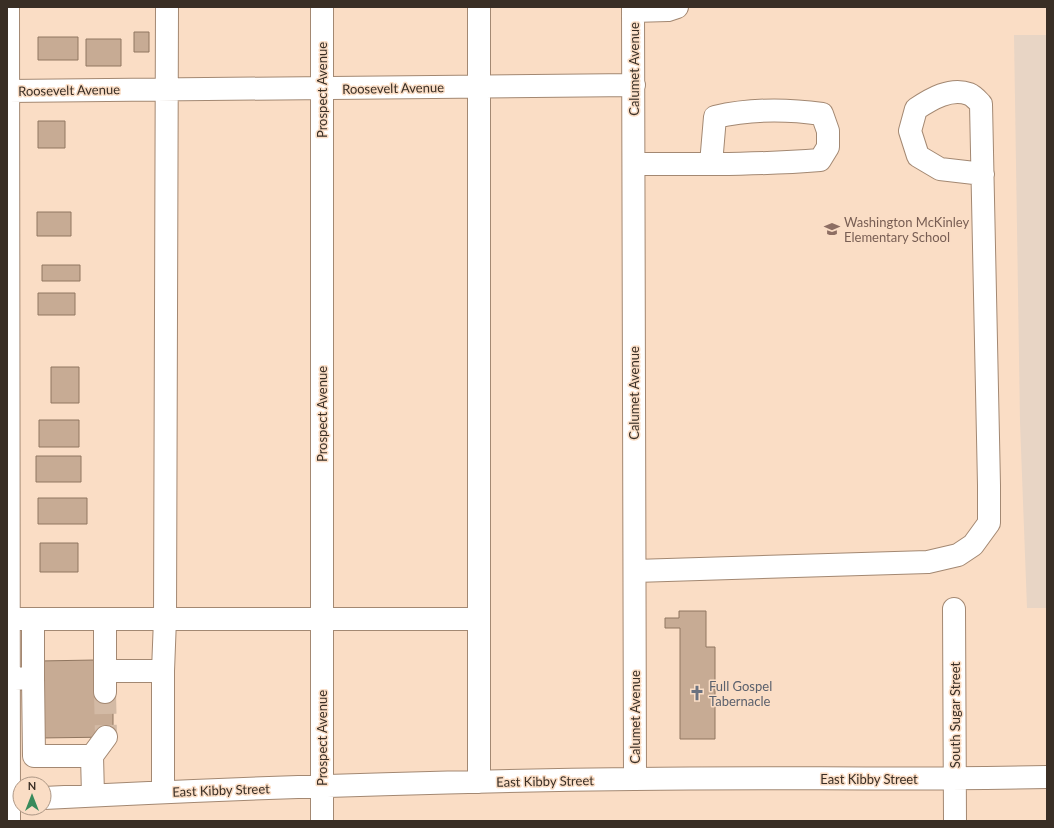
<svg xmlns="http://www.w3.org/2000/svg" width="1054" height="828" viewBox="0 0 1054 828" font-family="Lato,sans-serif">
  <rect width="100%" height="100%" fill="#faddc5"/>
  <!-- industrial -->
  <path fill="#e8d5c5" d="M1014,35H1047V608H1027L1020,422Z"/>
  <!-- building -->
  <path fill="#c7ab94" stroke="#907660" d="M134,32H149V52H134Z
    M38,37H78V60H38Z
    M86,39H121V66H86Z
    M38,121H65V148H38Z
    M37,212H71V236H37Z
    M42,265H80V281H42Z
    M38,293H75V315H38Z
    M51,367H79V403H51Z
    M39,420H79V447H39Z
    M36,456H81V482H36Z
    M38,498H87V524H38Z
    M40,543H78V572H40Z
    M679,611H706V647H715V739H680V628H665V618H679Z
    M95,660L113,692V737L39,738V661Z"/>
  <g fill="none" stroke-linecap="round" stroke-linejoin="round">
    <!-- minor-tunnel -->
    <path stroke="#d3baa5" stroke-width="22" stroke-dasharray="22 11" stroke-linecap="butt" d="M105,692L106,737"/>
    <defs>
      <path id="minor" d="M8,7L9,821
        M633,7L635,779
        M633,11L668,10L677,7
        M8,91L634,85
        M634,164C696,164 758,165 820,160L828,147V131L822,114C787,109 749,109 715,117L711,164
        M635,571L928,562L958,555L973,545L989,523V485L981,104C978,101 974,96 969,94C951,87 931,99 916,109L910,131L918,156L940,169L983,174
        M954,609L955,821
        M9,619H479
        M33,619V678
        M105,619V692
        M105,671H163
        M9,679L33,678L34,756H92L93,795
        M92,756L106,737
        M479,782V7
        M163,792V671L165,619L167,7
        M44,798C240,788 437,781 634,779C771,777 909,780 1047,777
        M322,821V7"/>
    </defs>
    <!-- minor casing -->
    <use href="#minor" stroke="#a38872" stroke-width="24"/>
    <!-- minor -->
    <use href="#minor" stroke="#fff" stroke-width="22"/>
  </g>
  <!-- icons -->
  <defs>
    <symbol id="school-bare" viewBox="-9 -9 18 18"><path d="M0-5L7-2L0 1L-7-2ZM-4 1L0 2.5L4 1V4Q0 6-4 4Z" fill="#8d6e63" stroke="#faddc5" stroke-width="2.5" paint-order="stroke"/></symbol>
    <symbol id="church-bare" viewBox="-9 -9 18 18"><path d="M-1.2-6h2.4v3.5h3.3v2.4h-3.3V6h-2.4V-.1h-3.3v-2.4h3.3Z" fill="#6b7280" stroke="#faddc5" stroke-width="2.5" paint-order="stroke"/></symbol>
  </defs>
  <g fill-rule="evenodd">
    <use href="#school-bare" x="821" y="218" width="22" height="22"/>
    <use href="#church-bare" x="686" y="682" width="22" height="22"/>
  </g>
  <g text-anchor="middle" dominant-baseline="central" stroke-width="3" stroke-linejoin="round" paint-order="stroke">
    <!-- street labels -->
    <g font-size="13" fill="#392e25" stroke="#faddc5">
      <text transform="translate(634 69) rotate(-90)">Calumet Avenue</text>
      <text transform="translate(393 88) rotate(-1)">Roosevelt Avenue</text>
      <text transform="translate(69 90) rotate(-1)">Roosevelt Avenue</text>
      <text transform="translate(322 90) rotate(-90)">Prospect Avenue</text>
      <text transform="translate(634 393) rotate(-90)">Calumet Avenue</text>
      <text transform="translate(322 414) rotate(-90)">Prospect Avenue</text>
      <text transform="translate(955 715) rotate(-90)">South Sugar Street</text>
      <text transform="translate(635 717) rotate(-90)">Calumet Avenue</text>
      <text transform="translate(322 738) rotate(-90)">Prospect Avenue</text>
      <text x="869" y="779">East Kibby Street</text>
      <text transform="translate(545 781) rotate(-1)">East Kibby Street</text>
      <text transform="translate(221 790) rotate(-2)">East Kibby Street</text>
    </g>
    <!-- education labels -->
    <g font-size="13" fill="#785e54" stroke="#faddc5" text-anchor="start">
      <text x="844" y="222">Washington McKinley<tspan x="844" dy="15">Elementary School</tspan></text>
    </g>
    <!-- worship labels -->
    <g font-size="13" fill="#5b616d" stroke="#faddc5" text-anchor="start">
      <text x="709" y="686">Full Gospel<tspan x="709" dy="15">Tabernacle</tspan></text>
    </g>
  </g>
  <!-- border -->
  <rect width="1054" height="828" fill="none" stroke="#392e25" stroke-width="16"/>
  <!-- north arrow -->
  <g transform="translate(32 796)"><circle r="19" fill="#faddc5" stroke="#ad9785"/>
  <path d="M0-3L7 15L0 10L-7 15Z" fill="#398b5c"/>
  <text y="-6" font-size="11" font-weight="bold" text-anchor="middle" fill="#392e25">N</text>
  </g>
</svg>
